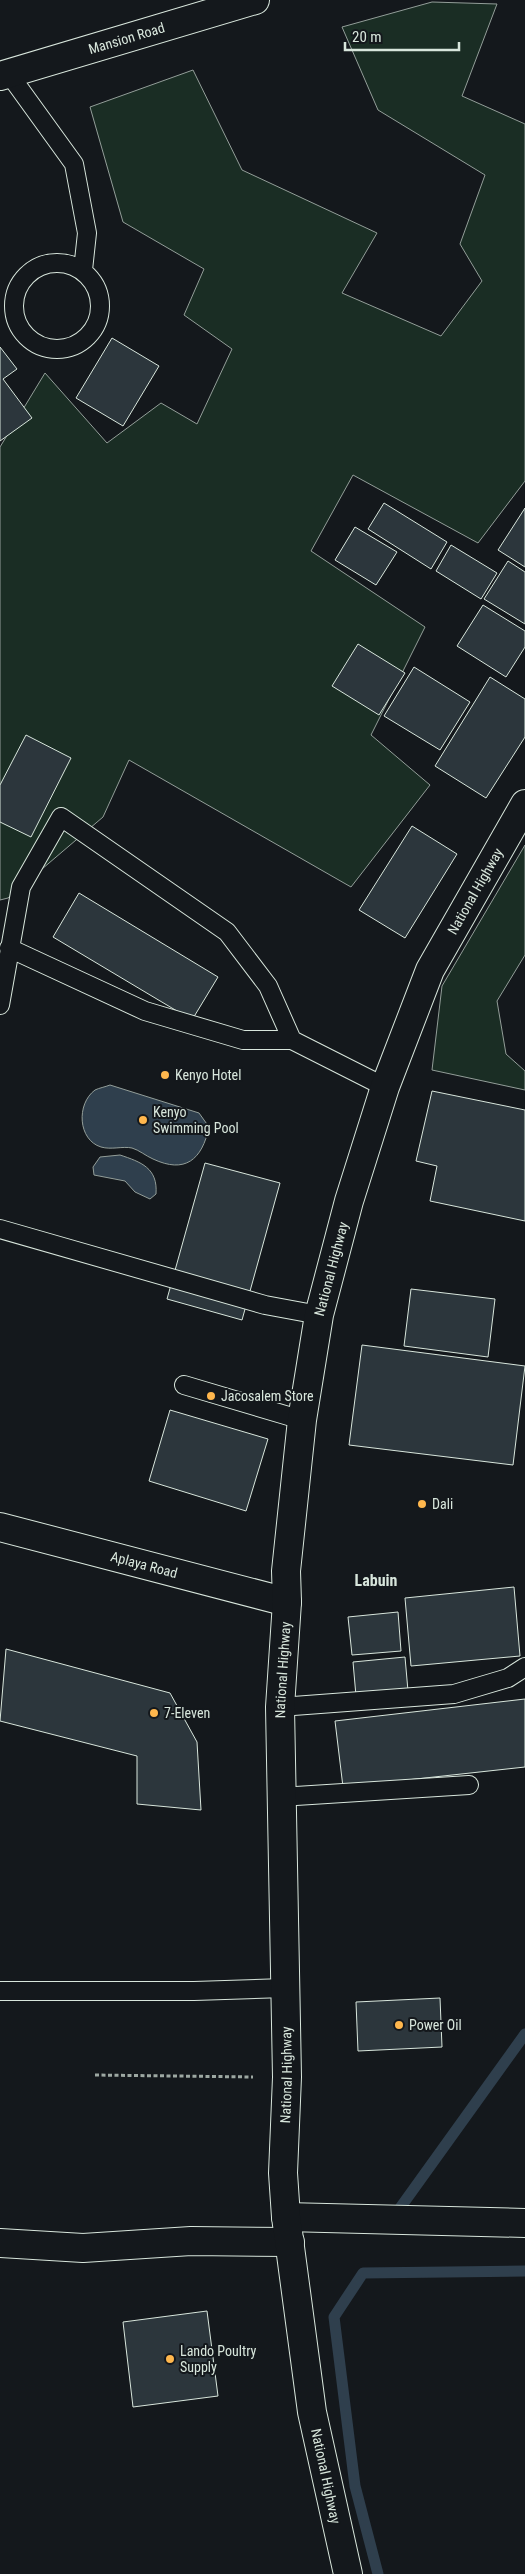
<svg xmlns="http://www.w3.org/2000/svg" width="525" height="2574" viewBox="0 0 525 2574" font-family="'Roboto Condensed',sans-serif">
  <rect width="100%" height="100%" fill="#14181c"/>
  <!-- green -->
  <path fill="#1a2d24" stroke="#939e99" d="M432,2L497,4L462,96L525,124V481L478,543L353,475L311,551L425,627L371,735L430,785L351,887L129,760L103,817L8,898L0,900V447L45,373L107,443L161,403L197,424L232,349L184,315L204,269L123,222L90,107L193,70L242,170L377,233L342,293L441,336L482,281L460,244L485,175L378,110L342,27Z
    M525,845V955L497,1001L506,1054L525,1071V1090L432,1070L442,986Z"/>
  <!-- water -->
  <path fill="#2f3f4d" stroke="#939e99" d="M110,1085L199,1113L209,1127C202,1160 185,1174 153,1159C146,1156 139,1150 132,1148C123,1146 111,1150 101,1147C78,1140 76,1104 95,1090C99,1088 105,1087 110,1085Z
    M120,1155C141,1162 158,1168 156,1194L150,1199L135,1192L125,1181L94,1175L93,1167L100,1157Z"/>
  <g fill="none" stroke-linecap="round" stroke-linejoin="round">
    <!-- stream -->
    <path stroke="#2f3f4d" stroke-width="11" d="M395,2215L525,2034
      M378,2574L355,2486L334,2317L363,2273L525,2271"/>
  </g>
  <!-- building -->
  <path fill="#2c363c" stroke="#d8e6dc" d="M112,338L159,366L123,426L76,398Z
    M0,347L17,369L3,379L32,418L0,441Z
    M384,503L447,542L431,569L368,529Z
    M525,508V567L498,550Z
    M355,527L397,552L376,585L335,560Z
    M451,545L497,573L481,599L436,571Z
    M508,561L525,572V624L484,599Z
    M483,605L525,631V647L506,677L457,646Z
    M358,644L405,673L379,715L332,686Z
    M414,667L470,702L440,750L384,716Z
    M490,677L525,699V737L486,798L435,766Z
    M26,735L71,758L31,837L0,822V785Z
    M412,826L457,854L405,938L359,910Z
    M79,893L218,977L192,1020L53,937Z
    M432,1091L525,1110V1221L430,1201L437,1166L416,1161Z
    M205,1163L280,1183L242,1320L167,1299Z
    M411,1289L495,1299L488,1357L404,1346Z
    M362,1345L525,1366L513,1465L349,1445Z
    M170,1410L268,1439L246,1511L149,1481Z
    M514,1587L520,1656L411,1666L405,1598Z
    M398,1612L401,1651L352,1655L348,1617Z
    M6,1649L170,1693L197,1742L201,1810L137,1804V1756L0,1721Z
    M405,1657L408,1691L356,1696L353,1662Z
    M525,1699V1767L343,1787L335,1721Z
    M440,1998L442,2047L358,2051L356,2002Z
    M207,2311L218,2396L133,2407L123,2322Z"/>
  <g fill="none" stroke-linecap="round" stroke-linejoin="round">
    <defs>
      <path id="service" d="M9,74L74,164L87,233L83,270
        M14 306a43 43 0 1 1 86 0a43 43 0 1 1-86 0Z
        M9,948L145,1011L243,1040H292L385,1087
        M0,1005L21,887L61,817L227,932L268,986L292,1040
        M0,1229L265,1305L319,1315
        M184,1385L302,1420
        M280,1707L454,1694L508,1678L525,1667
        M280,1797L469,1785
        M0,1991H194L285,1988"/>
      <g id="minor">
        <path id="s1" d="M0,76L255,0"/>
        <path d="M286,2217L525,2223"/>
        <path d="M0,2243L83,2248L191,2241L290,2242"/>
      </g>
      <g id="tertiary">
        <path id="s2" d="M0,1527L287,1602"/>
      </g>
      <g id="primary">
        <path id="s3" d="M348,2574L312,2412L286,2217L283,2173L287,2077L280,1707L287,1602L286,1571L302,1420L319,1315L349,1201L385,1087L430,970L525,804"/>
      </g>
    </defs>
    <!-- service casing -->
    <use href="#service" stroke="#d8e6dc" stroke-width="20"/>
    <!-- minor casing -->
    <use href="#minor" stroke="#d8e6dc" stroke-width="30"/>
    <!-- tertiary casing -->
    <use href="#tertiary" stroke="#d8e6dc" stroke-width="30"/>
    <!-- primary casing -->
    <use href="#primary" stroke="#d8e6dc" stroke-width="30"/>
    <!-- path -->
    <path stroke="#9da8a2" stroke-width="3" stroke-dasharray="4 2.5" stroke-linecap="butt" d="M95,2075L253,2077"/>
    <!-- service -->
    <use href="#service" stroke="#14181c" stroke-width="18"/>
    <!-- minor -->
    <use href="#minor" stroke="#14181c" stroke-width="28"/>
    <!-- tertiary -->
    <use href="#tertiary" stroke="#14181c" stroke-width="28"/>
    <!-- primary -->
    <use href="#primary" stroke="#14181c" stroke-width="28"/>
  </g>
  <!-- markers -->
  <g fill="#ffb74d" stroke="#14181c" stroke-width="2">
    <circle cx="165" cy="1075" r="5"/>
    <circle cx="143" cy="1120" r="5"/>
    <circle cx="211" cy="1396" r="5"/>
    <circle cx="422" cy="1504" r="5"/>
    <circle cx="154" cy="1713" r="5"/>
    <circle cx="399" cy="2025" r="5"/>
    <circle cx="170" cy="2359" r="5"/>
  </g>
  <g text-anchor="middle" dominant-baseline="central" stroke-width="4" stroke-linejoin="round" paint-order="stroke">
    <!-- street labels -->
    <g font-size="14" fill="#d8e6dc" stroke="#14181c">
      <text stroke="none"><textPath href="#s1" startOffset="132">Mansion Road</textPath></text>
      <text stroke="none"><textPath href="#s3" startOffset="1721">National Highway</textPath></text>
      <text stroke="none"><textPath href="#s3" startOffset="1315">National Highway</textPath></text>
      <text stroke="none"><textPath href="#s2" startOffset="149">Aplaya Road</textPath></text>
      <text stroke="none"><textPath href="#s3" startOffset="910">National Highway</textPath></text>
      <text stroke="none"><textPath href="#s3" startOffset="505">National Highway</textPath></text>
      <text transform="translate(326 2476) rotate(78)">National Highway</text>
    </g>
    <!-- poi labels -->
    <g font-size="14" fill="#d8e6dc" stroke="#14181c" text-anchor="start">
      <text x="175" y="1075">Kenyo Hotel</text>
      <text x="153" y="1112">Kenyo<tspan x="153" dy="16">Swimming Pool</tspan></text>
      <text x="221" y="1396">Jacosalem Store</text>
      <text x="432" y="1504">Dali</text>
      <text x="164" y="1713">7-Eleven</text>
      <text x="409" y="2025">Power Oil</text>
      <text x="180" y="2351">Lando Poultry<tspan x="180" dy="16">Supply</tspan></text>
    </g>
    <!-- quarter labels -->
    <g font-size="16" font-weight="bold" fill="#d8e6dc" stroke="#14181c">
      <text x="376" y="1580">Labuin</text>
    </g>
  </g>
  <!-- scale -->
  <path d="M345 42v8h114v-8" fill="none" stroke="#d8e6dc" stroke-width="2.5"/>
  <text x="352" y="42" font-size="15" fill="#d8e6dc" stroke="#14181c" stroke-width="4" paint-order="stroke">20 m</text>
</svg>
